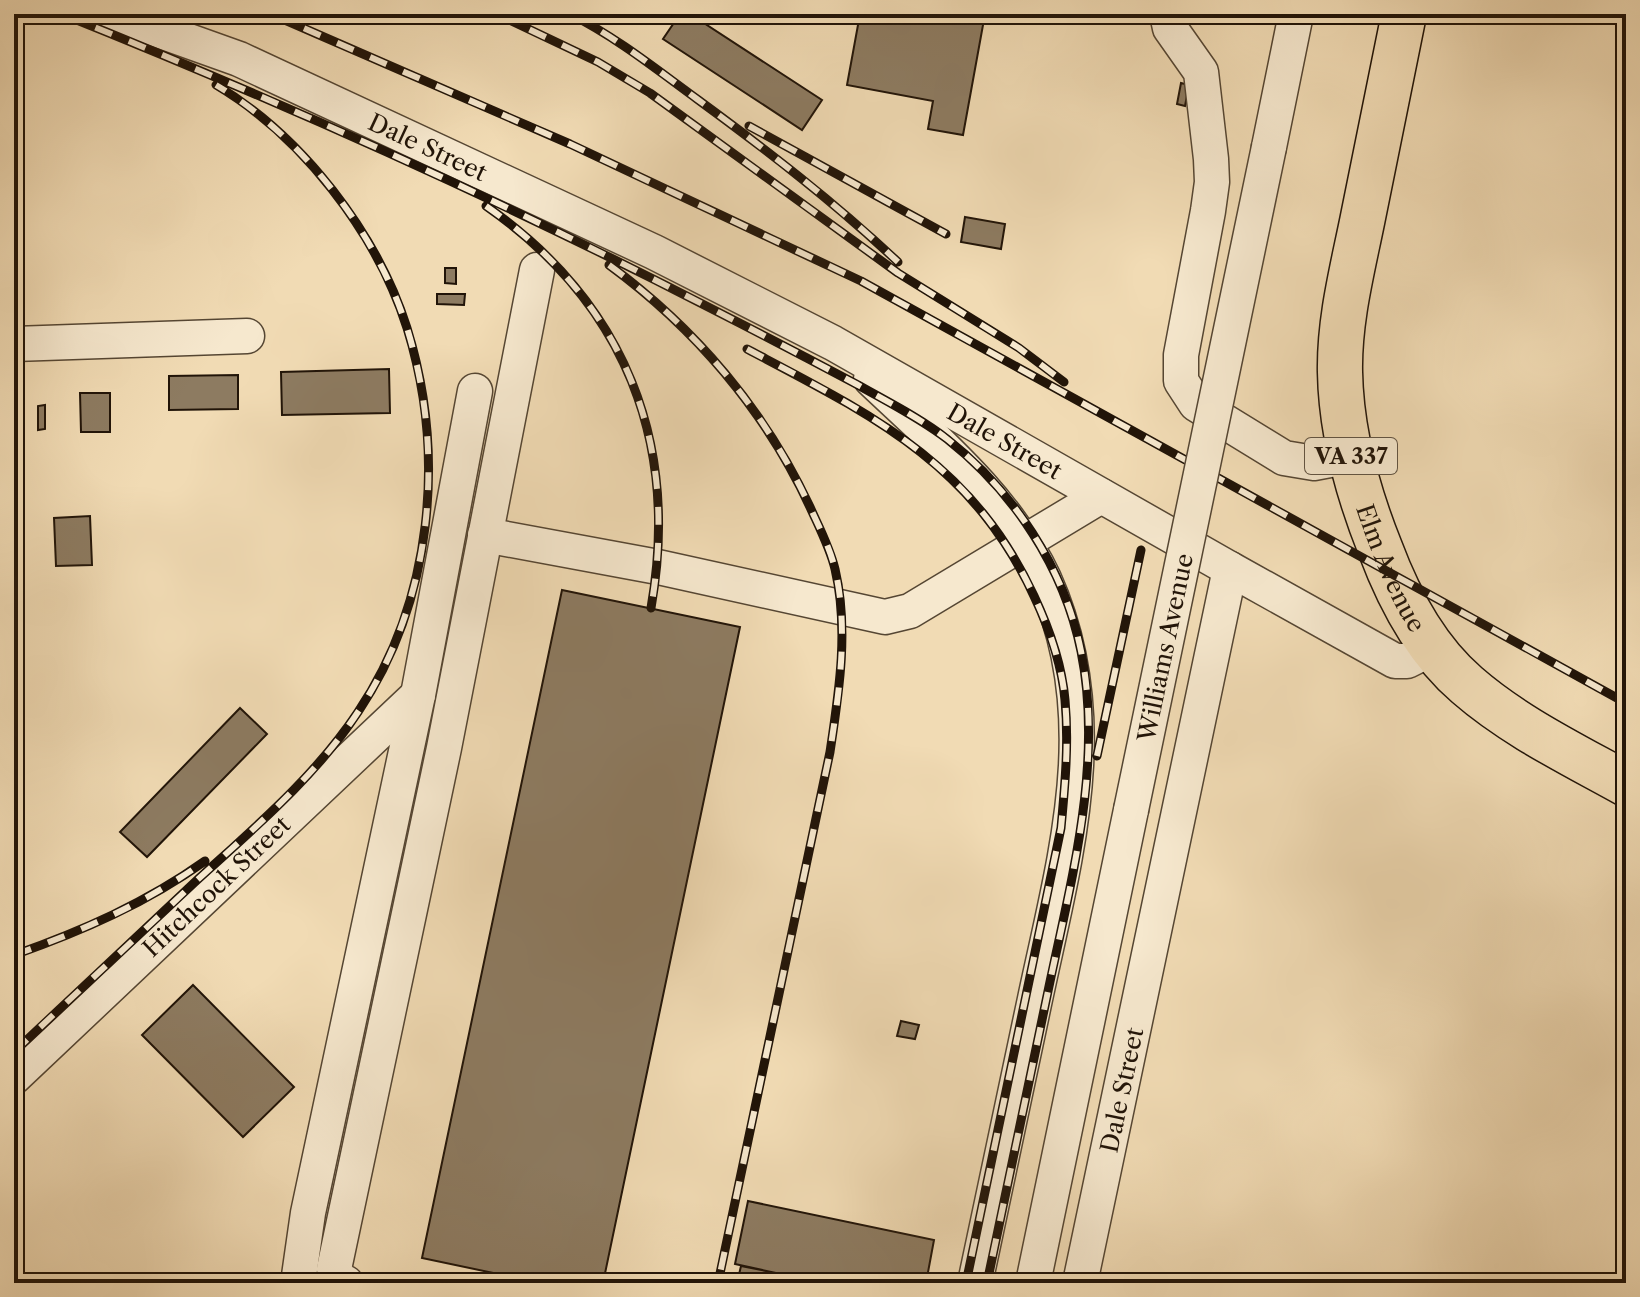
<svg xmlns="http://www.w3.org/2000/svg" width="1640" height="1297" viewBox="0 0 1640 1297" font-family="'Libre Caslon Text',serif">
  <rect width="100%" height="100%" fill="#f1dbb4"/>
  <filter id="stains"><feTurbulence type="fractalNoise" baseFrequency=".0025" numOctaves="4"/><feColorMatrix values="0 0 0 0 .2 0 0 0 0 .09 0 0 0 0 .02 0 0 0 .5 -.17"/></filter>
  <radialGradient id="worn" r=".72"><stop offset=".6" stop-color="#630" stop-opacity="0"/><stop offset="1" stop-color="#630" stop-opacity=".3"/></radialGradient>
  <!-- building -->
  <path fill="#8d7b61" stroke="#211408" stroke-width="2" d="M680,14H690L822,100L802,130L663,39Z
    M860,14H985L963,135L928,129L933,101L847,85Z
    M1181,83L1189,85L1185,106L1177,104Z
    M965,217L1005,224L1001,249L961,242Z
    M445,268H456V284L445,283Z
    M437,294H465L464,305L437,304Z
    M389,369L390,413L282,415L281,372Z
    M238,375V409L169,410V376Z
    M80,393H110V432H81Z
    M45,405V429L38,430V406Z
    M90,516L92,565L56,566L54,518Z
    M562,590L740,627L603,1283H541L422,1258Z
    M240,708L267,734L147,857L120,832Z
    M193,985L294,1087L243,1137L142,1035Z
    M901,1021L919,1025L915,1039L897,1036Z
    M748,1201L934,1240L926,1283H774L776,1273L735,1264Z
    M741,1266L776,1273L774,1283H737Z"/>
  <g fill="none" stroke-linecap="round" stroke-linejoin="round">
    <defs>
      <g id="minor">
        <path id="s1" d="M113,14L239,59L654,252L833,343L1230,569L1080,1283"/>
        <path d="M1167,14L1170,28L1201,72L1211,159L1212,182L1208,211L1181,355V381L1196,404L1284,458L1314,463L1351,456"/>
        <path d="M1269,147L1296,14"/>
        <path d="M14,344L247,336"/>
        <path d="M871,379C933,438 1007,499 1044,579C1107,719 1065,857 1035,999C1015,1094 995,1188 975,1283"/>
        <path d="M485,535L658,567L885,617L910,611L1101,496"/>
        <path d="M1230,569L1395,661H1407L1433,648"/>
        <path id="s2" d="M14,1077L418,695"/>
        <path d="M298,1283L308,1213L418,695L475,391"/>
        <path d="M346,1283L340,1280L334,1269L444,748L537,270"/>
        <path d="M1033,1283L1131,810"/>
      </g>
      <g id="major">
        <path id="s3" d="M1404,14C1390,83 1376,153 1362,222C1352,271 1339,321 1340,372C1341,431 1358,493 1380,548C1399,599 1425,649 1467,685C1514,726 1572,754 1626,784"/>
      </g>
    </defs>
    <!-- minor casing -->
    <use href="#minor" stroke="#554633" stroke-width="37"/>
    <!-- major casing -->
    <use href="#major" stroke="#211408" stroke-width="47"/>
    <!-- minor -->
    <use href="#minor" stroke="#f6e8ce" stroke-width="34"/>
    <!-- major -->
    <use href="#major" stroke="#f1dbb4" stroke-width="44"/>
    <defs>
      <path id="rail" d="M62,14C284,103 503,201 716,311C763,335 811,360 858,385C888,402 920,418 947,439C1013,491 1064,567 1081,651C1104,765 1070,884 1047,996C1027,1092 1007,1187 987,1283
        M271,14L570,144L861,281L1626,703
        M497,14L598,62L650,93L898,273L1019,348L1064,382
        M570,14C616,37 656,69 697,99C768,151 834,202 898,262
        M749,126L946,234
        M486,206C625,303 680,442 651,608
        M609,265C695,328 765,410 810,507C819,527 830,548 835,569C849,629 839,692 830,752L718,1283
        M747,349C870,414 972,462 1034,596C1049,628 1062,665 1065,700C1069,743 1065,785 1061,828L966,1283
        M1097,756L1141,550
        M14,955C82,931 146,903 205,861
        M14,1052C74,995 135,939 195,882C253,829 315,777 358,712C433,600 446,454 407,328C377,233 302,136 216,85"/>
    </defs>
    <!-- rail casing -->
    <use href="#rail" stroke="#211408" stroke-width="9"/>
    <!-- rail -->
    <use href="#rail" stroke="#f6e8ce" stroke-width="6" stroke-dasharray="18" stroke-linecap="butt"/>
    <defs>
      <g id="minor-bridge">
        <path id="s4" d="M1131,810L1269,147"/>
      </g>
    </defs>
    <!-- minor-bridge casing -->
    <use href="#minor-bridge" stroke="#554633" stroke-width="37" stroke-linecap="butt"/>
    <!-- minor-bridge -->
    <use href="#minor-bridge" stroke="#f6e8ce" stroke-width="34"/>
  </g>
  <g text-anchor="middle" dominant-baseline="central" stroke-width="6" stroke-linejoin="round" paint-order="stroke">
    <!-- shield labels -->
    <rect fill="#f6e8ce" stroke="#615443" stroke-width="2" x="1305" y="438" width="92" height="36" rx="6"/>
    <g font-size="22" font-weight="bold" fill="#211408">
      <text x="1351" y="456">VA 337</text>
    </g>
    <!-- street labels -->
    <g font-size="24" fill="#211408" stroke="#f6e8ce">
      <text stroke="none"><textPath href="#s1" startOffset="342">Dale Street</textPath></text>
      <text stroke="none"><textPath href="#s1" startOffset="990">Dale Street</textPath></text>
      <text stroke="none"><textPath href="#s3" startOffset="568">Elm Avenue</textPath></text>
      <text stroke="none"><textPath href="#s4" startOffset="166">Williams Avenue</textPath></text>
      <text stroke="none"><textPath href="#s2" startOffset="278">Hitchcock Street</textPath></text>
      <text transform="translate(1122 1090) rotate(-78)">Dale Street</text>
    </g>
  </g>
  <!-- margin -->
  <rect width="1640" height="1297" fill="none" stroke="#f1dbb4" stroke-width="48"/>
  <rect x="16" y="16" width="1608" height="1265" fill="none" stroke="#211408" stroke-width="4"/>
  <rect x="24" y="24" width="1592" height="1249" fill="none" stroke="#211408" stroke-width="2"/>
  <rect width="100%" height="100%" filter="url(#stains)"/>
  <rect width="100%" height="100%" fill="url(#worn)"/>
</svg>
